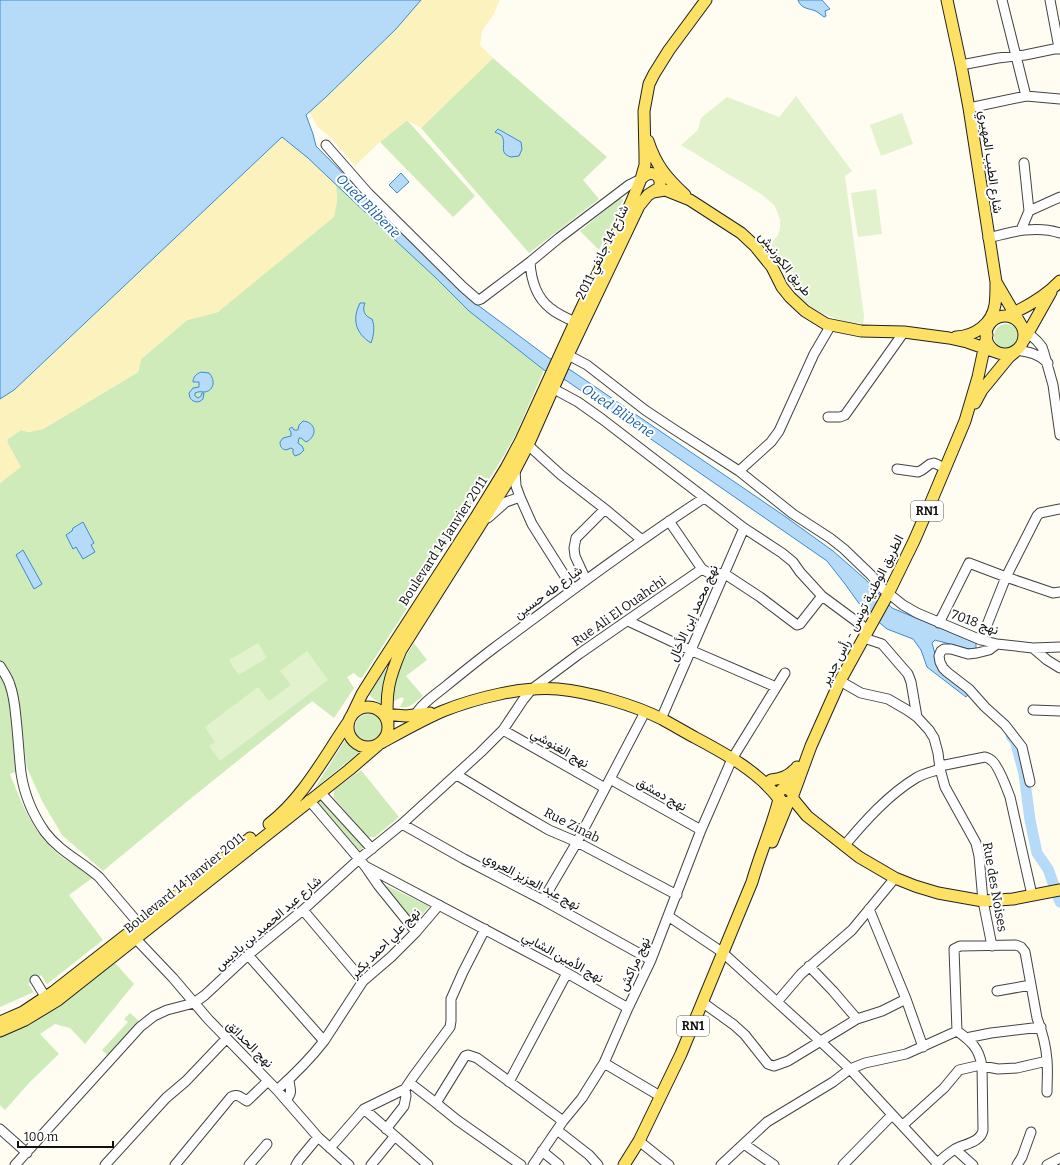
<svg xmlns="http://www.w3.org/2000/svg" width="1060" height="1165" viewBox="0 0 1060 1165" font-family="Bitter,Vazirmatn,serif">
  <rect width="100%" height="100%" fill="#fffdf2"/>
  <!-- green -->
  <path fill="#d0ebba" d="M493,58L607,157L583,180L599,199L529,253L421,128Z
    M407,120L475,196L453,217L380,142Z
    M336,184L367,214L435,277L469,311L544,370L516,434L497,467L440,556C428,570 417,585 411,602L362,678L358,677L354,673L347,677L354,688L334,718L312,701L189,800L103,871L62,835L42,801L27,768L17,698L10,677L0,661V483L20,467L7,442L8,439L21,430L29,432L43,429L138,372L141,359L187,320L218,312L337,202Z
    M620,198L623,200L599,250L580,231Z
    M994 336a12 12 0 1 1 24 0a12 12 0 1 1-24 0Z
    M414,643L427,660L406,676L423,696C416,701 409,710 400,707L404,699L402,697L394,701C392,680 403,660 414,643Z
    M385,670L386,671L382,685L381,703L375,700L369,695Z
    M0,671L5,680L10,700L20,770L10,774C21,802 33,833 57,853C67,862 83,869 95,876L69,895L103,940L47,984L41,975L28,984L34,992L0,1007Z
    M355 728a14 14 0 1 1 28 0a14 14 0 1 1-28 0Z
    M347,737L353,746L361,751L315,788Z
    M361,770L399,817L375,837H368L334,798V790Z
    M321,798L364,847L359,851L316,802Z
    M381,883L429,906L416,923Z
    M115,963L134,984L85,1044L70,1028L55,1024L40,1034L59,1054L30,1082L5,1110L0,1105V1035L56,1006Z
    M130,1013L140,1022L108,1056L102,1050L128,1022L124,1019Z"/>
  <!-- sand -->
  <path fill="#fcf2bd" d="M421,0H500L493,15L482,31L480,45L493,58L421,128L407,120L380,142L355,166L332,139L318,127L309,112L326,97L396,29Z
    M282,137L308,158L336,184L337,202L334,217L218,312L187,320L141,359L138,372L43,429L29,432L21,430L8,439L7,442L21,467L0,483V399L14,390Z"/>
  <!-- pitch -->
  <path fill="#e2f2cc" d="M796,96L852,171L845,176L864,316L863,324C837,322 809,311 793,289C785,278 779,264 772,251L768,246L778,235L780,228V220L777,211L774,205L761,194L681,145L698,130L701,118L727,97L779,117Z
    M902,113L913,144L881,156L870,125Z
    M876,189L882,234L858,237L851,193Z
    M258,643L267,658L238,675L229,660Z
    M307,651L328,680L220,761L209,746L215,742L205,727L258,687L269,701L291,685L280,671Z"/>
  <!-- water -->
  <path fill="#b5dbf8" stroke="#3a8bd1" d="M0,0H421L396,29L326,97L306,115L313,134L316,146L380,211L475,303L549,358L572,371L783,515L833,551L865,579L892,608L976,643V651L935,640L932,643L937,661L970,692L966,697L927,667L921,650L913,639L887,629L863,609L845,584L827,561L567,381L544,370L469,311L435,277L367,214L308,158L282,137L14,390L0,399Z
    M798,0H822L830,9L825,11L826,16L824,17C821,15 817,11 813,10C806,8 801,8 798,0Z
    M498,129L521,142L522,149L519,156L511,157C497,153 508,143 501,135C499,134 497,133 495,132Z
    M401,173L409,182L397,193L389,185Z
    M360,303H365C362,310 364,316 372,319C375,326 374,335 371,343C355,333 352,319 360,303Z
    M201,372L209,373C215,379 215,390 205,392C201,392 199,391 195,393V396L198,398L201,396L202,393H204L203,399C199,403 194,403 190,398L189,393L193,388L199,387V382H193C193,377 196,374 201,372Z
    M303,421C315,422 318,434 308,441L306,442L301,438H299L298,443L302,446L304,450L300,454L295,456L293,453V449L291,448L286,450C282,449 280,447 280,442L283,438L291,436V432L289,429L292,427L294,430H298L299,425Z
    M83,522L94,543L91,545L95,552L83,559L76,547L73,549L66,535L72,531L73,528Z
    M23,550L42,584L34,589L16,555Z"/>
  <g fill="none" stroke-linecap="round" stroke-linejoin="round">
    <!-- river -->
    <path stroke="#b5dbf8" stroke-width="11" d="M1011,736L1015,740L1024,774L1030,820L1037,853L1048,869L1060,902"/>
    <defs>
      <path id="minor" d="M1002,0L1026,96
        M1050,0L1059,48
        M961,65L998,58L1025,55L1054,49H1060
        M969,108L1026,96L1060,99
        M326,145L368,193L463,287L478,300L481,299L530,262L559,238L629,185L641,179
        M1024,163L1029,211
        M1021,230L1029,211L1060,197
        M988,238C1011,232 1036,225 1060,233
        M530,262C531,278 536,297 550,308C557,314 566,318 575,322
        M1023,328L1037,341L1042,347L1044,353L1053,385L1060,435
        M1017,350C1029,352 1039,354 1048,363
        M568,355L587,365L645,410L672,428L739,471L793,514L830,538L844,549L871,575L883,589L903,605L917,613L981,640L997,644L1033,648L1060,647
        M554,389L578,402L602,419L744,528L661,719
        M828,417H840L845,415L904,332
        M528,445L561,475L605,509L642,540
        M897,469L918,472L922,470L930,464L934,463L945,468
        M515,470L516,486L520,497L532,524L573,589
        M739,471L771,442L779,431L814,354L831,325
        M488,518L506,502L520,497
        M669,521L702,569
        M744,528L782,553L793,562L800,572L822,596
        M586,580L575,556L574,548L576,538L605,509
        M628,621L690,650L776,687
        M939,623L969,563L1006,577L1053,593L1060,592
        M864,638L882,644L908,674L911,682L917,717
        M981,640L1006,577L1037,516L1040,513L1060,509
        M997,644L989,650L977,653L968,654L951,649H944L941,651L939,656L940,662L943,668L947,672L969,689L985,707L1005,725L1022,747L1030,782
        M1033,648L1047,660L1060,668
        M0,666C4,673 8,678 10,685C14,696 15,707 16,718C18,736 19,755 21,773C24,793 33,815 45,832C59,851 81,861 99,877L140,925
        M840,681L861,693L888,699L907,710L917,717L929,730L934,738L938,753L940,769L945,787L976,843L979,856L983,901L992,946
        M1033,710L1060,711
        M414,717C421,704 435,695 446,686C462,673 478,660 494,648C563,597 632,545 704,498
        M503,730L605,788
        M940,766L985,757C988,758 989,758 991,760C998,764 1007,789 1010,797L1032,895
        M457,775L513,809L549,830L577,842L677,895
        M610,779L701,830
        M320,792L372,849
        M309,800L365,866L378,885L416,932
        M402,824L464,859L543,900L651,960
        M844,846C865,821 888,795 916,778C924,773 932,772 940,769
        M365,866L567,973L628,1008
        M543,900L577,842L645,712
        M869,909L906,999L923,1047
        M303,910L363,981
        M668,916L722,952L820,1041L850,1069L937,1163
        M136,939L173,978L208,1019L277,1090L318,1137L349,1165
        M248,955L324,1041
        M809,966L833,991L857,1019
        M35,980L46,998
        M997,991L1031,985
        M702,1002L734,1025L745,1035L768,1064L774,1066L788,1061L857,1019L882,1011L906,999
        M777,1002L801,974L852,930L895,878
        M957,1031L954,949L960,946L1016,945L1021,947L1025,952L1037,1018C1042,1031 1046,1046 1047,1060C1048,1071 1047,1081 1047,1092
        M966,1038L991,1033L1041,1027
        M604,1063L660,1096
        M509,1082L567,973
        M410,1083L436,1103L457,1120L521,1165
        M277,1090C294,1075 310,1059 324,1041L363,981L391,957L416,932L439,905
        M286,1100C294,1091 289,1089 289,1079
        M436,1103L465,1056L468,1055L477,1058L563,1121
        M364,1109L428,1165
        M903,1125L944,1088L959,1070L976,1066H982L998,1069L1017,1068L1047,1061
        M0,1129L27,1153
        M386,1129L404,1106L406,1096L405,1089
        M557,1130L589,1155L598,1165
        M639,1141L669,1165
        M744,1144L774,1165
        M330,1148L364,1109L405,1089L413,1077L450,1027L451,1021V999L463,972L485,929
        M955,1149L973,1165
        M542,1151L559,1165
        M15,1165L140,1027L154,1016L167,1010L194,1003L205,995L248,955L303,910L359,859L402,824L481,752L503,730L523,700L532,689L579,654L654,602L702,569L709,573L725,574L760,597L797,625L800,624L822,596L868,630
        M105,1165L166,1098L186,1081L226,1039
        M175,1165L231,1097C238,1093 241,1098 247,1101L268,1081
        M249,1165L267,1144
        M296,1165L299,1160L318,1137
        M371,1165L394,1137
        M533,1165L563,1121L582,1098L604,1063L628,1008L651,960L701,830L732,759L785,673
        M721,1165L767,1122L833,1082L850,1069L865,1063L906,1054L957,1031
        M843,1165L892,1115
        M936,1165C941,1159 949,1153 955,1149C965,1144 981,1142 983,1130L982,1066C979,1048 971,1041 957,1031
        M1017,1165L1022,1157L1031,1132
        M1047,1165L1060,1158"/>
      <path id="major" d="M947,0L961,65L969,108L996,282L1020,323
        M648,141C656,166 667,178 685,195
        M653,192L665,190L690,200L741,233L755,246L772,267L782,287L790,297L805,311L826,324L861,331L904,332L949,338L967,342L996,352
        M1007,316C1027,307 1045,297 1060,281
        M986 335a19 19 0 1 1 38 0a19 19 0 1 1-38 0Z
        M956,337C975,336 992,324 995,305C996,298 996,290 996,283
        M1024,340L1051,292
        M975,403L982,390L1009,357L1015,352
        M348 727a20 20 0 1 1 40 0a20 20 0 1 1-40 0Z
        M383,714L406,716L430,713
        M351,717L362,694L379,667L476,517L506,468L521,440L575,322L631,203L641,179L645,165V156L644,111L649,84L654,74L669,50L706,0
        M388,724C385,693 389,678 401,650L515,470L528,445L568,355L639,206L648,195L659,188C664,175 650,168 641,179
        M381,743C401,732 422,720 443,711C476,698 523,686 558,689C590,692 634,705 662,719C673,725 683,731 694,737C724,753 758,771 779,799C772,827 760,854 752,882L681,1054L639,1141L624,1165
        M771,780C780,779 788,777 794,770
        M783,789L787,788L793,793V799L788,803L782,802L778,796L779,792L788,784L797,767
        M793,795L811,746L840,681L888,594L914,541L931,502L965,421L978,377L987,335
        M793,799L807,816L859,857L895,878L915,886L938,893L983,901L1013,899L1060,890
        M269,824C304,797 324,757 349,721
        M772,842L788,803
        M0,1022L23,1012L53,992L250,838
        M0,1031L25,1020L58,1000L349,770L378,745"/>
    </defs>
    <!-- minor casing -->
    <use href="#minor" stroke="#434343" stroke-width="11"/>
    <!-- major casing -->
    <use href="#major" stroke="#212121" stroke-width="13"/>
    <!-- minor -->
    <use href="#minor" stroke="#fff" stroke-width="9"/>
    <!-- major -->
    <use href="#major" stroke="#fce165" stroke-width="11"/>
  </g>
  <g text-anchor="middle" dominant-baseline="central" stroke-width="4" stroke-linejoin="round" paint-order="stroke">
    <!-- shield labels -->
    <g fill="#fff" stroke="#585858" stroke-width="1">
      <rect x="911" y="501" width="32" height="20" rx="3"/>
      <rect x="677" y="1016" width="32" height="20" rx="3"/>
    </g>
    <g font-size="12" font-weight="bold" fill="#101010">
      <text x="927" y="511">RN1</text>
      <text x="693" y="1026">RN1</text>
    </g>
    <!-- street labels -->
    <g font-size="13" fill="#101010" stroke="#fff">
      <text transform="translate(991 162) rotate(82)">شارع الطيب المهيري</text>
      <text transform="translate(602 252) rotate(-64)">شارع 14 جانفي 2011</text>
      <text transform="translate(785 264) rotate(52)">طريق الكورنيش</text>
      <text transform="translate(443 541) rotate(-57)">Boulevard 14 Janvier 2011</text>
      <text transform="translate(548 592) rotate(-36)">شارع طه حسين</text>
      <text transform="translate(862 610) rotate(-63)">الطريق الوطنية تونس - رأس جدير</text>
      <text transform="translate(619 611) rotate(-35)">Rue Ali El Ouahchi</text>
      <text transform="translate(693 613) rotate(-66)">نهج محمد إبن الأخال</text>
      <text transform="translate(975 622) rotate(20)">نهج 7018</text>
      <text transform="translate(560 748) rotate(30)">نهج الغنوشي</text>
      <text transform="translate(662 794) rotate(29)">نهج دمشق</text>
      <text transform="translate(572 825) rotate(27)">Rue Zinab</text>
      <text transform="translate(532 881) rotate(28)">نهج عبد العزيز العروي</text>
      <text transform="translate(184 883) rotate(-39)">Boulevard 14 Janvier 2011</text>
      <text transform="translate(995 887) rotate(80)">Rue des Noises</text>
      <text transform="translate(268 923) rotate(-41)">شارع عبد الحميد بن باديس</text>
      <text transform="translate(385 943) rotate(-45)">نهج علي احمد بكير</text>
      <text transform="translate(563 957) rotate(29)">نهج الأمين الشابي</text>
      <text transform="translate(634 964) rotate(-65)">نهج مراكش</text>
      <text transform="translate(250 1044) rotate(45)">نهج الحدائق</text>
    </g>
    <!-- water labels -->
    <g font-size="14" font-style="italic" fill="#145da6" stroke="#fff">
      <text transform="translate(368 206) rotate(45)">Oued Blibene</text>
      <text transform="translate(618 411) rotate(34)">Oued Blibene</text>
    </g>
  </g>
  <!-- scale -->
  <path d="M18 1141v6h95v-6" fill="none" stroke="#101010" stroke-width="2"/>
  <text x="24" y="1141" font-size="12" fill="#101010" stroke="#ffffff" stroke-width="3" paint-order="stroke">100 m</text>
</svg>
